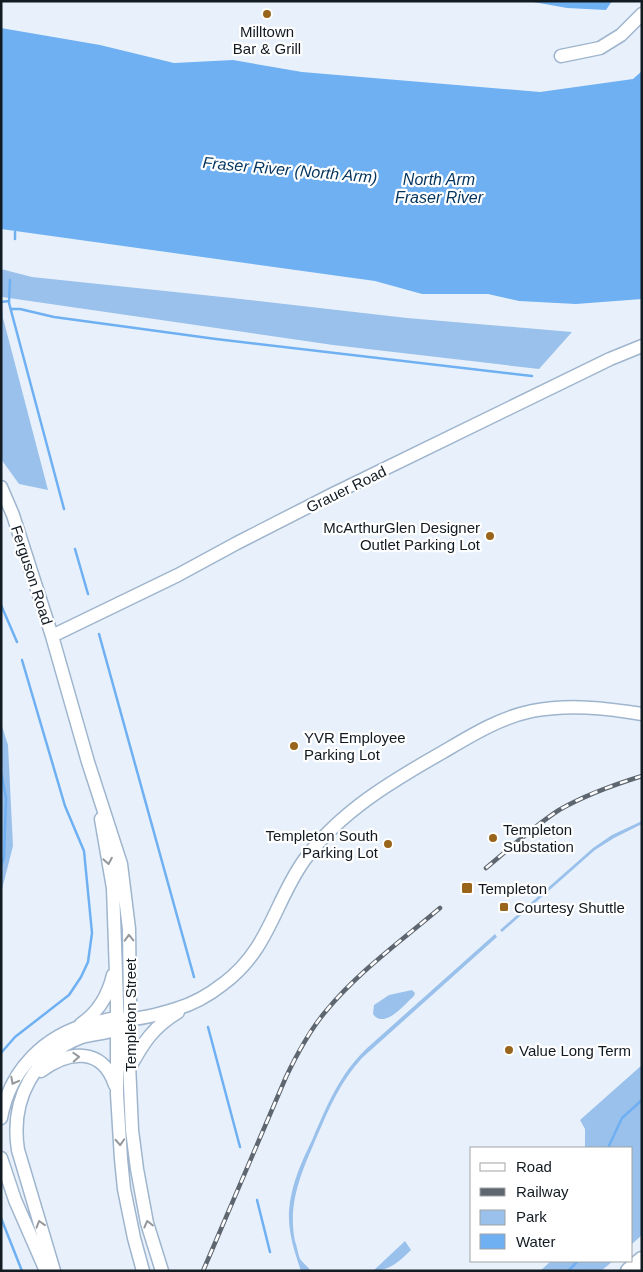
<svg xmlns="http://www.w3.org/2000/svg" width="643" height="1272" viewBox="0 0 643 1272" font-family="Arial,sans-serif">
  <rect width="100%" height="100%" fill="#e8f1fb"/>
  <!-- green -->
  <path fill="#9ac1eb" d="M1,269L32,277L232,298L407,318L572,332L539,369L333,345L2,297L3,318L48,490L19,484L1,459Z
    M1,723L8,745L13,846L1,893Z
    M642,821V824L614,838L595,850L502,932L500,930L593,848L612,835Z
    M495,934L497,937L362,1058C341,1081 330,1106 318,1134C303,1169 287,1202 295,1241C297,1246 298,1254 300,1259C303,1263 308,1267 311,1271H301C294,1251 288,1232 289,1211C291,1184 302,1161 313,1138C327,1105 340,1074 366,1049Z
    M412,990L415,993L414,996C405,1004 384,1030 373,1014L374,1005L389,995Z
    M642,1065V1235L632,1244V1148H585V1129L580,1120Z
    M405,1241L411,1250C400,1261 389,1271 373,1271Z
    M551,1261H613L601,1271H540Z"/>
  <!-- water -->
  <path fill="#6fb0f3" d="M528,1H612L606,10L567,8Z
    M1,28L100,45L174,63L233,60L302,72L540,92L633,79L642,71V299L576,304L519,301L488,294H422L375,281L1,229Z"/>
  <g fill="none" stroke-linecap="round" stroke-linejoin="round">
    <!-- stream -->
    <path stroke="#6fb0f3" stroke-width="2.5" d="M15,239V232
      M10,280L9,303L64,509
      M1,302L9,301
      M11,309H20L54,317L216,339L532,376
      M75,549L88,594
      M1,605L17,642
      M99,634L194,977
      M1,772L6,798L4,858L1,866
      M208,1027L240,1147
      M1,1053L15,1037L69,995L81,977L88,962L92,933L84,851L65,806L22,660
      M608,1148L622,1118L642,1100
      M257,1200L270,1252
      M1,1218L22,1271
      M568,1271L578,1261"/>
    <defs>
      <path id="minor" d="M561,56L600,48L621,35L642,14
        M1,487L13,515L52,636L88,762L121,864L129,929L130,1004L128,1041L132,1130L137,1169L147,1223L162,1271
        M52,636L178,575L237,543L333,494L610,359L642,346
        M101,819L113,888L117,1003V1094L121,1159L124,1189L134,1238L143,1271
        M81,1024C99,1012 108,996 113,975
        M129,1069C143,1043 153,1027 178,1012
        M41,1071C68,1051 102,1046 115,1085
        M1,1118C10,1069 45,1035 92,1023C100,1022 108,1019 116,1018C120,1018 124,1020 128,1019C142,1019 163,1013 176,1009C193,1004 209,995 223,984C270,949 274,902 305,859C341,811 392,781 443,752C472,735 499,718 532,711C569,704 605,708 642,714
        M1,1158L15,1200L46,1271
        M54,1271L18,1150C10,1099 34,1055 82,1037C95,1033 111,1034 122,1025"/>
      <path id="major" d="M629,1271L642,1260"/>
    </defs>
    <!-- minor casing -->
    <use href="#minor" stroke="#9fb5cd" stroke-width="15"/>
    <!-- major casing -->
    <use href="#major" stroke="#9fb5cd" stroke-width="19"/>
    <!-- minor -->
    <use href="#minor" stroke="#fff" stroke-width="12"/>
    <!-- major -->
    <use href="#major" stroke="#fff" stroke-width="16"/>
    <defs>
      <path id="rail" d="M486,868C510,848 533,827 559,810C585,795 613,785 642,776
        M203,1271L286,1077C297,1054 309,1031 326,1011C358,972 401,941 440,908"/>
    </defs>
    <!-- rail casing -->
    <use href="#rail" stroke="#5e666f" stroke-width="4.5"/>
    <!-- rail -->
    <use href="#rail" stroke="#fff" stroke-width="2.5" stroke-dasharray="8" stroke-linecap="butt"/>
  </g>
  <!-- one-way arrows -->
  <defs><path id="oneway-chevron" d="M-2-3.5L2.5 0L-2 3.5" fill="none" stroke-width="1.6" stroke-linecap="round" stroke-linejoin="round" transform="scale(1.25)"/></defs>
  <g stroke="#94989c">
    <use href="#oneway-chevron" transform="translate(108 861) rotate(80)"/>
    <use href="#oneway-chevron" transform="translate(129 938) rotate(-91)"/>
    <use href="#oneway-chevron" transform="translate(76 1057) rotate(-3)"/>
    <use href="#oneway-chevron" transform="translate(14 1081) rotate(118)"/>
    <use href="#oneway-chevron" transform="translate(120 1142) rotate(87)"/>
    <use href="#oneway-chevron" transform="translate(40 1224) rotate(-107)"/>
    <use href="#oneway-chevron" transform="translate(148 1224) rotate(-104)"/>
  </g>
  <!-- markers -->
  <g fill="#99651b" stroke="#fff" stroke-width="2">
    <circle cx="267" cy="14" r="5"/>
    <circle cx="490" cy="536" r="5"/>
    <circle cx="294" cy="746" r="5"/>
    <circle cx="493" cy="838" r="5"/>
    <circle cx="388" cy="844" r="5"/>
    <rect x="461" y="882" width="12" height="12" rx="2.5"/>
    <rect x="499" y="902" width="10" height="10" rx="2.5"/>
    <circle cx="509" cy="1050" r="5"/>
  </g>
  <g text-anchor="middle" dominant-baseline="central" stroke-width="4.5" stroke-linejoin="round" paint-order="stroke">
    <!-- poi labels -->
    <g font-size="15" fill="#121a22" stroke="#fff" text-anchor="start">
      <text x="267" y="31" text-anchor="middle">Milltown<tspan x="267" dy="17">Bar &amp; Grill</tspan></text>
      <text x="480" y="527" text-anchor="end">McArthurGlen Designer<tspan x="480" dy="17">Outlet Parking Lot</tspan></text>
      <text x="304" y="737">YVR Employee<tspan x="304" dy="17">Parking Lot</tspan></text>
      <text x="503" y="829">Templeton<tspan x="503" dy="17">Substation</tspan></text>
      <text x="378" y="835" text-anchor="end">Templeton South<tspan x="378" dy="17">Parking Lot</tspan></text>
      <text x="478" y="888">Templeton</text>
      <text x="514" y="907">Courtesy Shuttle</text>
      <text x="519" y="1050">Value Long Term</text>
    </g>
    <!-- street labels -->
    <g font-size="15" fill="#121a22" stroke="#fff">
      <text transform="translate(346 489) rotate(-26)">Grauer Road</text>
      <text transform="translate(32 575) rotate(72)">Ferguson Road</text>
      <text transform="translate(130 1015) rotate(-90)">Templeton Street</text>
    </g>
    <!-- water labels -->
    <g font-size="16" font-style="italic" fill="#02345e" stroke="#fff">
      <text transform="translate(290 170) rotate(5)">Fraser River (North Arm)</text>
      <text x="439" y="179">North Arm<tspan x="439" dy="18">Fraser River</tspan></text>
    </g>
  </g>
  <!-- border -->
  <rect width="643" height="1272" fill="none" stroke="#121a22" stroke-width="5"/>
  <!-- legend -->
  <rect x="470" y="1147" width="162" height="115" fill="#ffffff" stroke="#a0a3a7"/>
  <rect x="480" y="1163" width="25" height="8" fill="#ffffff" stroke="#a0a3a7"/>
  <text x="516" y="1172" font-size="15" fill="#121a22">Road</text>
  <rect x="480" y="1188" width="25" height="8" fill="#5e666f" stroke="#a0a3a7"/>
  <text x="516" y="1197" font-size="15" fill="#121a22">Railway</text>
  <rect x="480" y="1210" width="25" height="15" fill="#9ac1eb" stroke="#a0a3a7"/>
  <text x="516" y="1222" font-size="15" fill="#121a22">Park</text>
  <rect x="480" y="1234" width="25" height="15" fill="#6fb0f3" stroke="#a0a3a7"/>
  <text x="516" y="1247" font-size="15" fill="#121a22">Water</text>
</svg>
